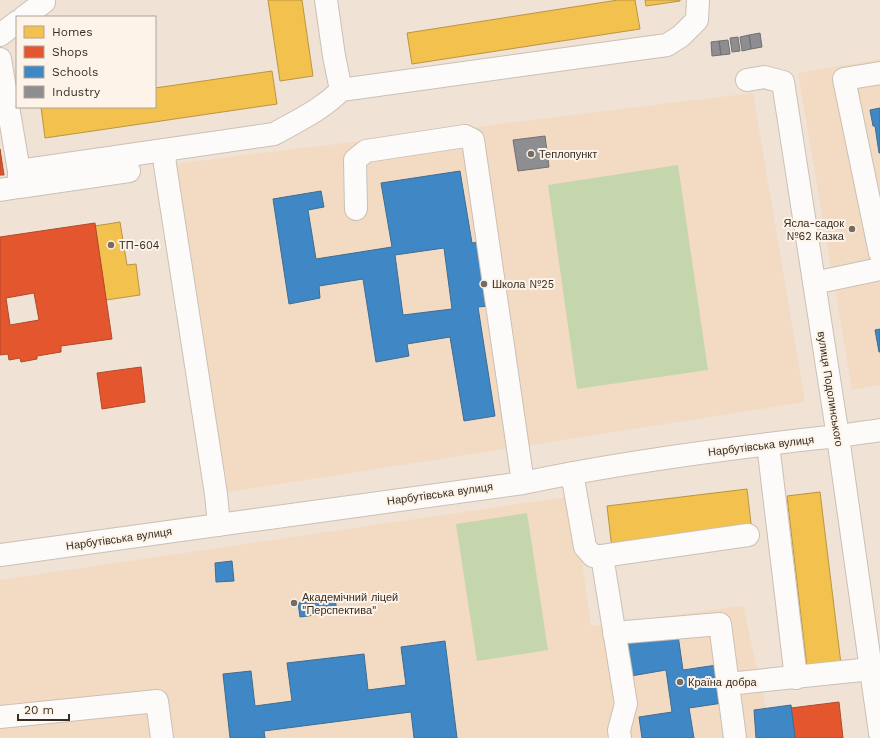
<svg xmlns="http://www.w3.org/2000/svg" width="880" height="738" viewBox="0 0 880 738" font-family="'Work Sans',sans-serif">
  <rect width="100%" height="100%" fill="#f0e2d4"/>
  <!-- built -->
  <path fill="#f3dbc3" d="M880,59V385L852,390L798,73Z
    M753,93L805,402L216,494L165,165Z
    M573,496L591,626L743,606L773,738H0V580Z"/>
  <!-- green -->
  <path fill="#c5d6ac" d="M678,165L708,370L577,389L548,185Z
    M527,513L548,650L477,661L456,524Z"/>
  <!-- homes -->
  <path fill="#f2c14e" stroke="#ba9541" d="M268,0H302L313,76L280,81Z
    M618,0H635L640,29L412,64L407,33Z
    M645,0H680V1L646,6Z
    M272,71L277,104L45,138L41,107H155V88Z
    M120,222L127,265L136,264L140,295L106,300L95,226Z
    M747,489L752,532L612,549L607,506Z
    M820,492L841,664L807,668L787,496Z"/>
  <!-- shops -->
  <path fill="#e4572e" stroke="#b04a2b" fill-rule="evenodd" d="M0,149L4,175H0Z
    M95,223L112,339L61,346V352L37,356V359L21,362L20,358L9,360L8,354L0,355V237ZM34,293L39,320L10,325L6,298Z
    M141,367L145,402L102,409L97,373Z
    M839,702L843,738H795L791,708Z"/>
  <!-- schools -->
  <path fill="#3f88c5" stroke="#3d6d94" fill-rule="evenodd" d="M880,108V153H879L875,126H873L870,110Z
    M460,171L472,243L479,242L489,306L478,307L495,416L464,421L450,337L407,344L409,356L376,362L363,279L319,286L320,298L289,304L273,199L321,191L324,207L308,210L316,259L392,247L381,183ZM444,248L452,309L403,315L395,255Z
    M880,329V352H879L875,330Z
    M232,561L234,581L216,582L215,563Z
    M335,598L337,612L300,617L298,603Z
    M678,635L683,670L717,665L723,703L689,708L694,738H642L639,717L672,712L666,670L631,676L626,643Z
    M445,641L457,738H414L411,712L264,731L265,738H230L223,674L251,671L255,706L292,701L287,663L364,654L368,690L406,685L401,647Z
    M791,705L795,738H756L754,710Z"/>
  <!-- industry -->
  <path fill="#8d8d92" stroke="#737071" d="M760,33L762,47L751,49L749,35Z
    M749,35L751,49L742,51L740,37Z
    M738,37L740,51L732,52L730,38Z
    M728,40L730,54L721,55L719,41Z
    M719,41L721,55L712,56L711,42Z
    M545,136L549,167L518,171L513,140Z"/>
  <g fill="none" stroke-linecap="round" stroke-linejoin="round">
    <defs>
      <path id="minor" d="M24,17L44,2V0
        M0,35L17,22
        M0,59L19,171
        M880,73L844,79L880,253
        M747,80L764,77L783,82L838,437L880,733
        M341,90L667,45L681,36L697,20L698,0
        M164,150L165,165L216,494L219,525
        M19,187L129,171
        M0,190L19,187V171L274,134C297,121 323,109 341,90L334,56L326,0
        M356,209L355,160L366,151L465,136L473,140L523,483
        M814,283L880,269
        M768,444L796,678
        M572,473L585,547L593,556H602L748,535
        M0,555L523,483C603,466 687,454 769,444C806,439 843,436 880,430
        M602,556L626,704L619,730L620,738
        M614,633L720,624L735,738
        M728,684L871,669
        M0,717L157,701L162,738"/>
    </defs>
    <!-- minor casing -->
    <use href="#minor" stroke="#cbc0b5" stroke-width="24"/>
    <!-- minor -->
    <use href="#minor" stroke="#fdfbf9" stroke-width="22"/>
  </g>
  <!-- markers -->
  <g fill="#786c61" stroke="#fdf3e8" stroke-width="1.5">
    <circle cx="531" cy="154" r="4"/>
    <circle cx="852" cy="229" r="4"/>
    <circle cx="111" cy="245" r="4"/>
    <circle cx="484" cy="284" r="4"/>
    <circle cx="294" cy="603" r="4"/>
    <circle cx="680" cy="682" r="4"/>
  </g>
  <g text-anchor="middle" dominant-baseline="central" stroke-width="4" stroke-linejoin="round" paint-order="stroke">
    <!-- poi labels -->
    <g font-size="11" fill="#372d23" stroke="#fdf3e8" text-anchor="start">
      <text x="539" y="154">Теплопункт</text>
      <text x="844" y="223" text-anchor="end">Ясла-садок<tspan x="844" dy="13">№62 Казка</tspan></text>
      <text x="119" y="245">ТП-604</text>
      <text x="492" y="284">Школа №25</text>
      <text x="302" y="597">Академічний ліцей<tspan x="302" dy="13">"Перспектива"</tspan></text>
      <text x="688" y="682">Країна добра</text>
    </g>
    <!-- street labels -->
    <g font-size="11" fill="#372d23" stroke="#fdf3e8">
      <text transform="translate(830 389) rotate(81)">вулиця Подолинського</text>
      <text transform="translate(761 446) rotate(-7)">Нарбутівська вулиця</text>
      <text transform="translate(440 494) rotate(-8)">Нарбутівська вулиця</text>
      <text transform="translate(119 539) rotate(-8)">Нарбутівська вулиця</text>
    </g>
  </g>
  <!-- legend -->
  <rect x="16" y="16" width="140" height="92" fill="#fdf3e8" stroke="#aea499"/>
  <rect x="24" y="26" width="20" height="12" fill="#f2c14e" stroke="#aea499"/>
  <text x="52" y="36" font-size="12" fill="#372d23">Homes</text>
  <rect x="24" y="46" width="20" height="12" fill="#e4572e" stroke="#aea499"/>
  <text x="52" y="56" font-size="12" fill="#372d23">Shops</text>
  <rect x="24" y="66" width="20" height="12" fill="#3f88c5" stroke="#aea499"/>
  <text x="52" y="76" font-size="12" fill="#372d23">Schools</text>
  <rect x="24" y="86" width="20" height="12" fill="#8d8d92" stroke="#aea499"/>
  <text x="52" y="96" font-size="12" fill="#372d23">Industry</text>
  <!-- scale -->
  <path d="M18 714v6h51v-6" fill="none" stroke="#372d23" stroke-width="2"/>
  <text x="24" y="714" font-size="12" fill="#372d23" stroke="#fdf3e8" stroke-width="3" paint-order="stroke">20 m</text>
</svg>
